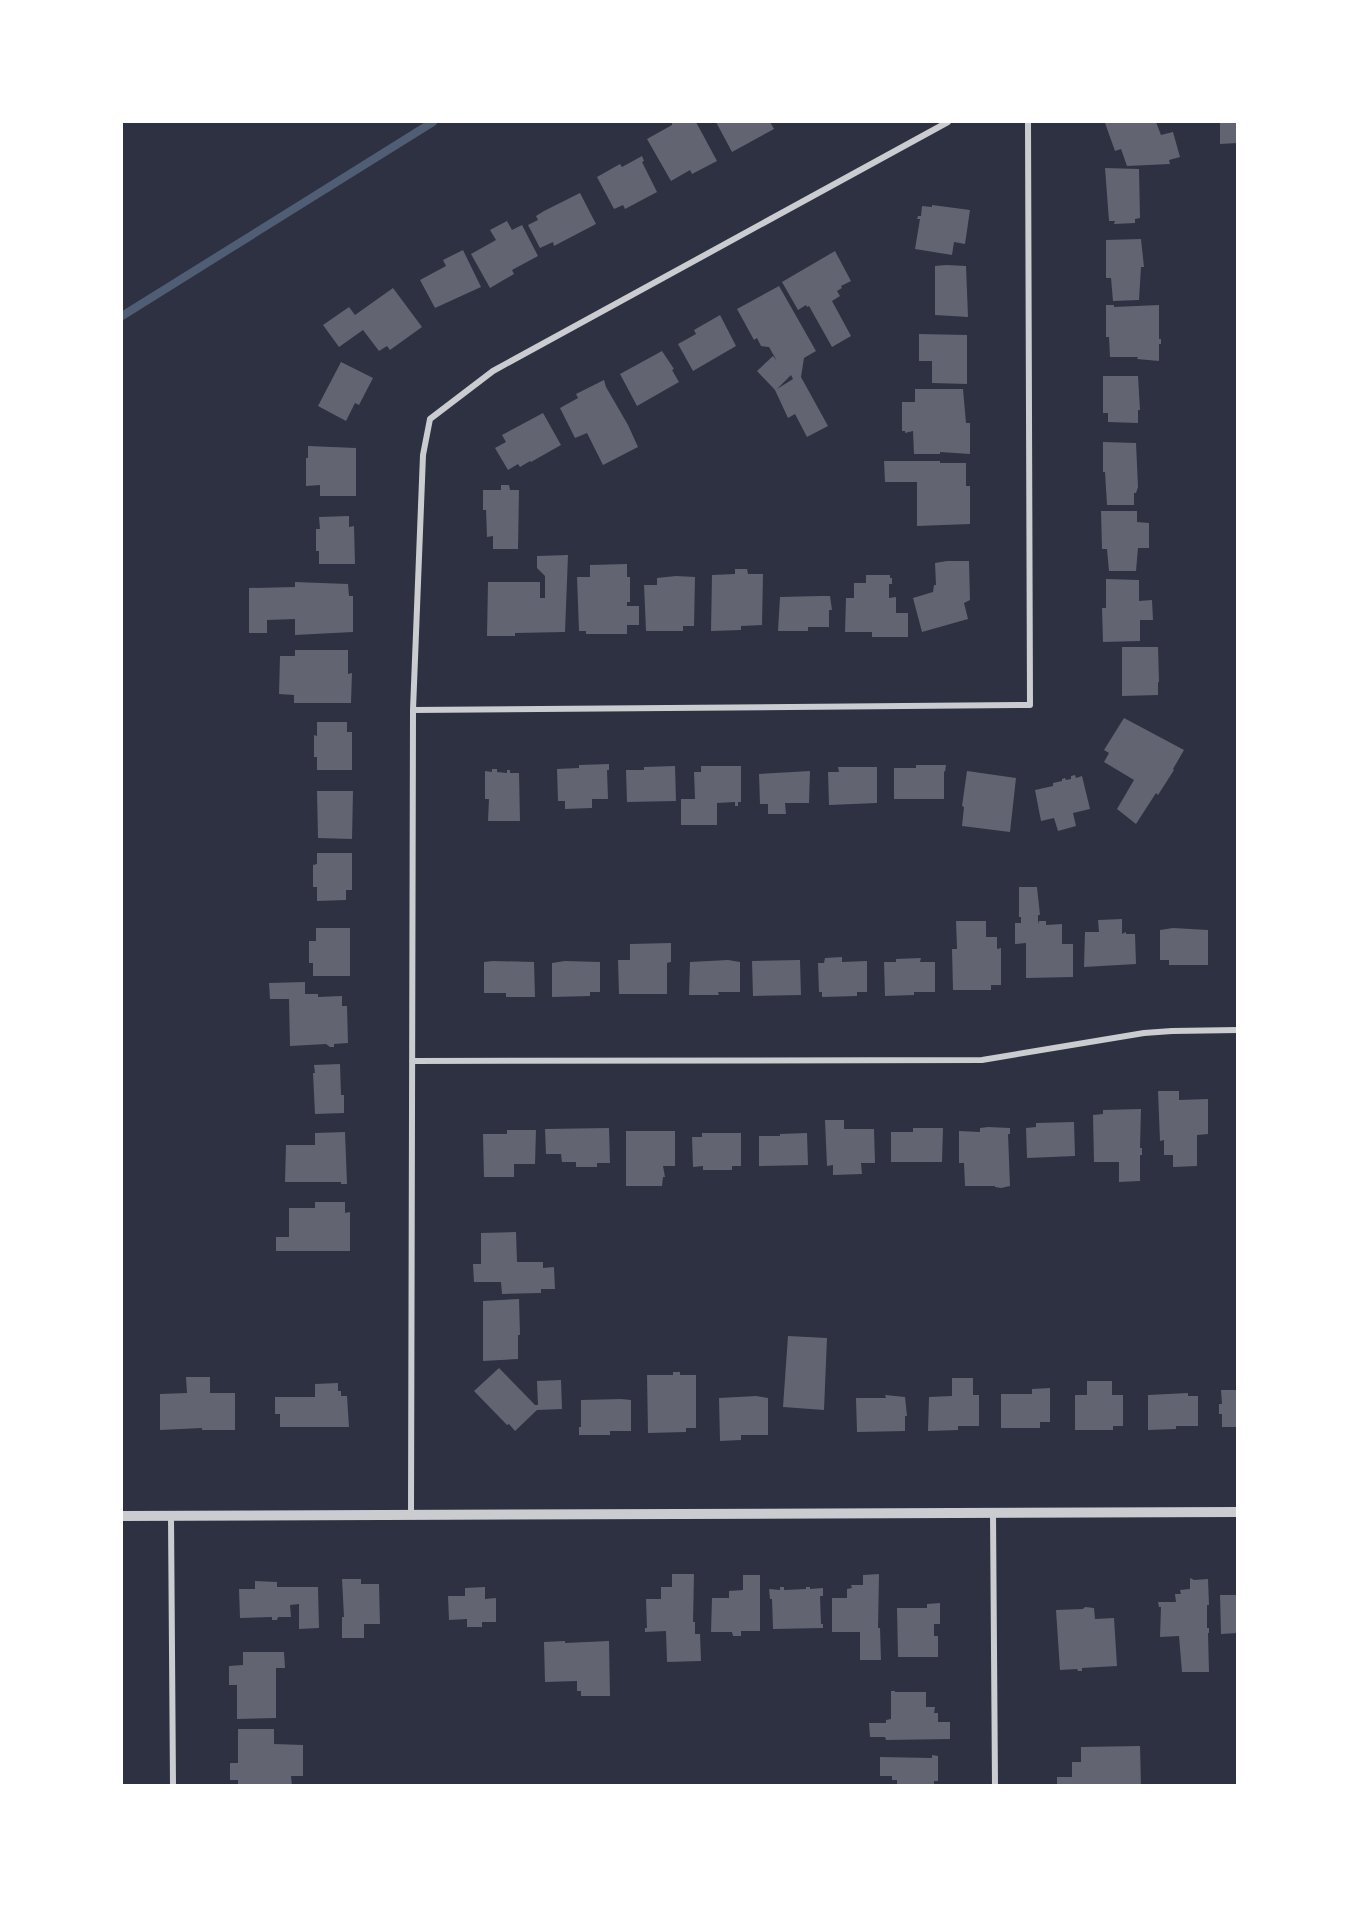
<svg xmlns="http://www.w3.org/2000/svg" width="1359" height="1907" viewBox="0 0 1359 1907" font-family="'DM Sans',sans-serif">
  <rect width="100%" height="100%" fill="#2d3142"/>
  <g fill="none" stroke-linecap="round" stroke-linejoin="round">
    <!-- stream -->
    <path stroke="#4f5d75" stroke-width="8" d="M122,316L433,122"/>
  </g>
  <!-- building -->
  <path fill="#626471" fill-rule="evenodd" d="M672,122H696L717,161L692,174L690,170L671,181L647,139L672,125Z
    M716,122H770L774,129L732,152Z
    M1111,122H1156L1161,135L1173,132L1180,157L1169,160L1170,164L1127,166L1121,149L1115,151L1105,123Z
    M1220,122H1238V143L1220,144Z
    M642,156L644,161L642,162L657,192L625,209L623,205L614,209L597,177L620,164L622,167Z
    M1105,168L1139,169L1140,218L1135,219V223L1114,224L1115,221H1109Z
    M580,193L596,224L554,246L553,242L540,248L528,225L538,220L536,216L544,211Z
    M932,205L970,210L965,244L954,242L952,255L915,249L920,219H917L918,216H921L922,206L932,207Z
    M507,221L512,230L522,225L538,256L512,270L514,274L490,288L471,254L496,240L490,230Z
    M1141,239L1144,267H1141L1139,300L1113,301L1111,278H1106V240Z
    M463,250L481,287L435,308L420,280L446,266L443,260Z
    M835,251L851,281L841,286L842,288L837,291L840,296L832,301L851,336L832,347L809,306L807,307L806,305L798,310L782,282Z
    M946,265L966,266L968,317L935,315V266Z
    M779,286L816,351L804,358L801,377L828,426L807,437L795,414L788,418L775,390L757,371L773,356L777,361L769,347L761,346L757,338L754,340L737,309ZM791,375L793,379L777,389Z
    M393,288L422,327L390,350L387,346L379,351L363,330L339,347L323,325L349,307L355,315Z
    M1106,305H1114V307L1159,305V339H1161V344H1159V361L1137,359L1138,357H1110L1109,337H1106Z
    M720,315L736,346L693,371L678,344L696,334L694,330Z
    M919,334L967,335V384L932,383V361H919Z
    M662,351L674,369L672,370L679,382L637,406L620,374Z
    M341,362L373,378L359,405L355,403L346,421L318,406Z
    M1103,376H1138L1140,410H1138V423L1108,422V413H1103Z
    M604,380L606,387L628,425L638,447L603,465L587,433L575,438L560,408L578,398L576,394Z
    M915,389H963L966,423H970V454L940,452V454H914L913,431L905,433V431H902V402H915Z
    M543,413L561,445L531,462L530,461L520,467L518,464L508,470L495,448L506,442L502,435Z
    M1103,442L1136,443L1138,487L1136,493H1134V505H1107L1105,472H1103Z
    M308,446L356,448V496H320V485L306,486V458H308Z
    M884,461H940V463H966V486H970V524L917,526V482H885Z
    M501,485H509L510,490H519L518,549H493V536L487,537L486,510H483V490H501Z
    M1101,511H1137V522L1149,523V548H1138L1136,571H1109L1107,549H1102Z
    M349,516V527L354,526L355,564H319V551H316V529H320L319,517Z
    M568,555L565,632L515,633V636H487L488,582H540V598H545V576L537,568V556Z
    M947,561H969L970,600L964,603L968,619L922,632L913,598L933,592L934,585H936L935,563Z
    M627,564V577H630V602H627V606H639V625H627V634H586V631H579L577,577H590V565Z
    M735,569H747L748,574H763L762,625L741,626V630L711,631L712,575L735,574Z
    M866,575H890V578H892V584H889V598L896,597V613H908V637H872V632H845L846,598H854V583H866Z
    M676,576L695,577L694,626H683V631H646L644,585H657V578Z
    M1106,579L1139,580V601L1152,600L1153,620H1140V641L1103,642L1102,608H1106Z
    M295,582L348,584L349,596H353V632L295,635V619L267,620V633H249V588L295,587Z
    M820,596H830L832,610H829V627H808V631H778L780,597Z
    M1122,647H1158L1159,682H1158V695L1122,696Z
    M295,650H348V674L352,673L351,703H294V695L279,694L280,656H295Z
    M1124,718L1184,750L1173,769L1174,770L1158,795L1156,793L1136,824L1117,809L1134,780L1104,762L1109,753L1104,750Z
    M317,722H347V732H352V770H317V757H314V735L317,736Z
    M609,764V770H607L608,799H592V808L565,809V801H558L557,769L579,768V765Z
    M916,765H946L945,772L944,771V799H894V768H916Z
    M675,766L676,801L627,802L626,770H644V767Z
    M701,766H741V802H738V806H735V802L717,803V825H681V799H695L694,772H701Z
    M838,767H877V803L829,805L828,772H839Z
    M492,769H497V772L507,773V770H510V773H519L520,821H488L489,799H485V771L492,772Z
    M810,771L809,803H785L786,814H768V804H760L759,774Z
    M967,771L1016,778L1010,832L962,826L964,807L962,806Z
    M1075,775L1076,778L1082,776L1090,809L1073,813L1076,826L1058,831L1054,818L1041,821L1035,790L1053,786V783L1062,781V779L1065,778L1066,780L1071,779V776Z
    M317,791H353L352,839L318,838Z
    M317,853H352V890H346V900L317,901V887H313V865L317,864Z
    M1019,887H1037L1040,915H1038V924L1039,921H1046V925L1062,924V944H1073V977L1026,978V943L1015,944V923H1021V917H1019Z
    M1122,919V934L1126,932V934H1135L1136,964L1084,967L1085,932H1099L1098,920Z
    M956,921H986V937H997V949L1001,948V985H991V990H953L952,949H957Z
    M316,928H350V976H313V963H309V941H316Z
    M1173,928L1208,930V965H1169V960H1160V930Z
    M671,943V962L667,963V994H619L618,960H630V944Z
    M842,957V962L867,961V992H857V996L822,997V992H819L818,963H824L825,958Z
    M921,958L920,962H935V992H914V995L885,996L884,962H896V959Z
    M728,960L740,962V992H718L719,995H689L690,962Z
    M800,960L801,995L753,996L752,961Z
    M493,961L534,962L535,997H506V993H484V962Z
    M565,961L600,962V992H590V996L552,997V963Z
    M305,982V994H318V997L342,996V1006H347L348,1043L334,1044V1047H330L326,1044L290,1046L289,999H270L269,983Z
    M340,1064L341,1095H344V1113L315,1114L313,1073H315L314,1065Z
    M1158,1091H1179V1100L1208,1099V1134L1197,1135V1166L1173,1167V1155H1164V1140L1160,1141Z
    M1141,1109L1140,1148H1142V1155H1140V1181L1119,1182V1162H1094L1093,1115L1103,1114V1110Z
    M825,1120H844V1129H874L875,1163H861L862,1174L833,1175V1165L827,1166Z
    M1074,1122L1075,1156L1027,1158L1026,1128L1036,1127V1123Z
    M988,1127L1010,1128V1134H1008L1010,1186L1001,1188L995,1187V1186H965L964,1163H959V1131L980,1132V1128Z
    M609,1128L610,1163H597V1167H576V1162H562L561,1154H546L545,1129Z
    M913,1128H943L942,1162H891V1132H913Z
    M507,1130H536L535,1164H514V1177H484L483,1134H507Z
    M626,1131H675V1166H663L665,1177H663L662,1186H626Z
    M345,1132L347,1184H341V1182H285L286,1145H315V1133Z
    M702,1133H741V1166H732V1170H703V1166L693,1167L692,1137H702Z
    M807,1133L808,1165L759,1166V1136H780V1134Z
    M315,1202H345V1213L350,1212V1251H276V1237H289V1208H315Z
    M516,1232L517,1262H543V1268L554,1267L555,1289H541V1293L502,1294L501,1282H474L473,1264H481V1233Z
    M519,1299L520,1335H518V1359L483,1361V1301Z
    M788,1336L827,1338L824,1410L783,1407Z
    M499,1368L535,1405H538L537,1381L561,1380L562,1409L537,1410L515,1431L509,1424L507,1425L474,1391Z
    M673,1372H680V1375H696V1428H686V1432L648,1433L647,1375H673Z
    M186,1377H210V1393H235V1430H202V1428L160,1430V1394L187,1393Z
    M952,1378H973V1395H979V1426H958V1430L928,1431L929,1397L952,1396Z
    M1087,1381H1112V1395H1123V1426H1113V1430H1075V1395H1087Z
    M338,1383V1391H341V1396H347L349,1427H280V1414H275V1397H315V1384Z
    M1050,1388V1422H1040V1428H1001V1394H1032V1389Z
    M1221,1390H1238V1427H1222V1414H1219V1404H1222Z
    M1188,1393V1396H1198V1426H1176V1429L1148,1430V1395Z
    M885,1395L905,1397L907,1416H905V1431L857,1432L856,1398H886Z
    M756,1396L768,1398V1435H741V1440L720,1441L719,1398Z
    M621,1399L631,1400V1431H610V1435H579V1427H581V1400Z
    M672,1574H694L693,1622H695V1634H700L701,1661L667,1662L666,1631L645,1632V1628H647L646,1599H661V1587H672Z
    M879,1574L878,1628H880L881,1660H860V1632H832V1598H847V1589L852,1588L851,1585H863V1575Z
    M743,1575H760V1631H741V1636H733L732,1632H711L712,1598H729V1591L743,1590Z
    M1190,1578L1194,1580L1208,1579L1209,1605H1207V1628H1209V1633H1208L1209,1672H1182L1179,1636L1160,1637L1161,1607H1159L1158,1602H1176L1175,1594H1181L1180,1590L1190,1589Z
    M342,1579H361V1584H379L380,1624H364V1638H342V1617H344Z
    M255,1581L277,1582V1587H318L319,1628L299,1629V1604L290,1605L291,1617H278L277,1620H272V1617L240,1618L239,1589H255Z
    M485,1587V1599L496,1598V1622H482V1627H467V1619L449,1620L448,1596H465V1588Z
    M780,1587H784V1590L806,1589V1587H810V1589L823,1588V1596H820L821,1624H823V1628L773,1629L772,1599H770L769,1589L780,1590Z
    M1220,1595H1238V1633L1221,1634Z
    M940,1603V1624H934V1636H938V1657H898L897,1608H927V1604Z
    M1085,1607L1094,1608L1095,1619L1114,1618L1117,1666L1082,1668V1671H1078L1077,1669L1060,1670L1056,1610L1083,1609Z
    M565,1641V1643L609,1641L610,1696H581V1691H577V1681L545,1682L544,1642Z
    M243,1652H284L285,1668H276V1718L237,1719V1685H229V1666L243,1665Z
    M891,1691H895V1692H926V1707H935L934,1713H938V1722H950V1739L886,1740L885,1737H870L869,1723H886V1720L891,1719Z
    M238,1729H274V1744L303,1745V1776H291L292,1786H238V1780H230V1763H238Z
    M1140,1746L1141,1786H1057V1777H1072V1762H1081V1747Z
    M932,1755L938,1756V1781H934V1786H897V1780H892V1776H880V1757L932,1758Z"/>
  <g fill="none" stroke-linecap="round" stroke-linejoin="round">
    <!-- minor -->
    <path stroke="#caccd0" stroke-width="6" d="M413,710L1030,705L1028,122
      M412,1061L982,1060L1144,1033L1172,1031L1238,1030
      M993,1513L995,1786
      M411,1515L413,710L423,455L430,419L493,371L948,122
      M171,1516L173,1786"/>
    <!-- tertiary -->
    <path stroke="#caccd0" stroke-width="10" d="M122,1516L1238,1512"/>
  </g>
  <!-- border -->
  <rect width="1359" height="1907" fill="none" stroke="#ffffff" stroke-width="246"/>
</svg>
